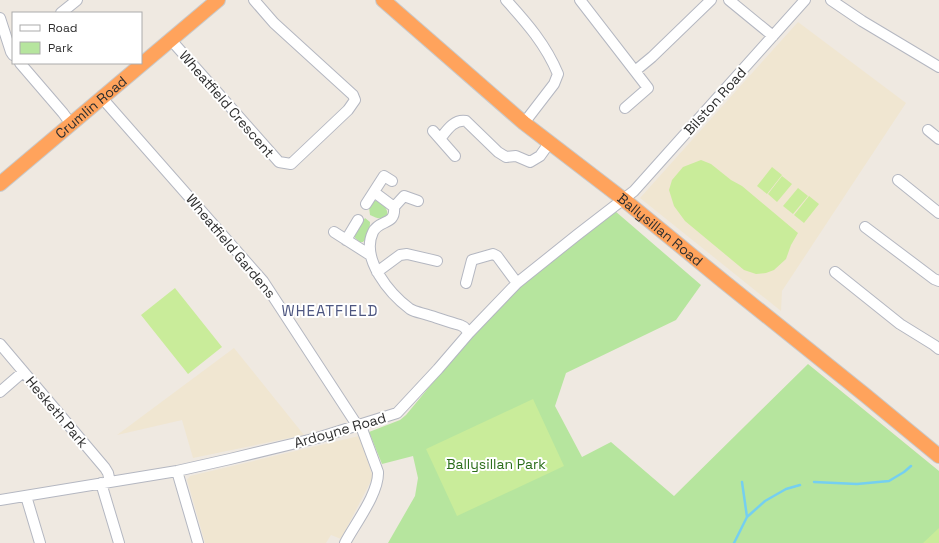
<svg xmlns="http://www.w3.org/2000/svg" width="939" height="543" viewBox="0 0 939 543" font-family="'Space Grotesk',sans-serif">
  <rect width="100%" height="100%" fill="#efe9e1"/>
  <!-- education -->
  <path fill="#f0e6d1" d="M798,22L906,103L782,291L781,311L640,198Z
    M234,348L304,435L193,458L182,420L117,435Z
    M359,436L373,477L341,539L331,535L326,543H205L187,480L190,476Z"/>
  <!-- green -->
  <path fill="#b6e59e" d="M374,201H378C384,206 389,209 387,217C381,220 376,218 370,215L369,207Z
    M615,211L701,285L676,320L566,373L555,406L582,457L611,442L674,496L808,364L939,471V543H388L415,496L418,478L413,456L382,464L369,432L400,420L406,415L463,346L512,293L579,237Z
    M365,218L370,222C370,229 368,238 363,242H360L355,238V233Z"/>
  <!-- pitch -->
  <path fill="#c9ec9a" d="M701,160L711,164L731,180L742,186L798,233L791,245L786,259L774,270L766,273L756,274L744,270L685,221L674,206L669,190L672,180L683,167Z
    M772,167L782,175L767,194L757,186Z
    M782,176L792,184L777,202L768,194Z
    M798,188L808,196L793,214L783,206Z
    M809,196L819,204L804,223L794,215Z
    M175,288L222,347L188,374L141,315Z
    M533,399L564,466L457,516L426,449Z
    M939,528V543H923Z"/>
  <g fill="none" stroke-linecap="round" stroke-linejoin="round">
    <!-- stream -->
    <path stroke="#75cff0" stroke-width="2.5" d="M742,482L747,517
      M814,482L857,484L889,481L904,472L911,466
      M734,543L747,517L765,501L786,489L800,485"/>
    <defs>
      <path id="minor" d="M506,0C527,23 546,45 558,74L554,84L524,123
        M580,0L648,88L625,108
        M729,0L773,36
        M831,0L862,21L939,67
        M61,13L77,0
        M0,18L11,52L13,55
        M171,40L279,162L291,164L348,110L355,100L353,95L274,23L254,0
        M20,63L63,113L71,124
        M635,71L652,57L711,0
        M102,98L263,281L355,422L362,429L378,472C379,493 355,524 345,543
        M928,130L939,139
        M433,131L455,156
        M440,139C447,130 454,119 466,121L498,152L506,157L516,156L530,162L540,156L550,142
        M898,180L939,213
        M374,192L394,207C396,226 379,219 373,232C360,259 390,294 410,309C415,312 422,313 428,315C438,318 449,322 460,325L464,327L469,333
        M366,204L384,176L392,181
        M394,207L404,196L418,201
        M865,227L934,279L939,281
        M334,232L370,255
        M346,240L358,220
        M377,272L400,255L407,254L437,261
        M835,272L900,324L934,345L939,349
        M466,283L472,260L493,254L497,256L517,283
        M0,344L105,468L108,473L110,482
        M0,392L23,372
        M177,471L198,543
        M101,483L119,543
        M26,496L40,543
        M0,500L177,471L230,459L317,438L397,413L438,369L469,333L517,283L577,235L634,191L805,0"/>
      <g id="highway">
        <path id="s1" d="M383,0L524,123L623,199L723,281L865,395L939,456"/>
        <path id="s2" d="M0,184L218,0"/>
      </g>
    </defs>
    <!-- minor casing -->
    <use href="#minor" stroke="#b4b7c1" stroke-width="12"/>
    <!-- highway casing -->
    <use href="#highway" stroke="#c9c9c9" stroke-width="16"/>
    <!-- minor -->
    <use href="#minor" stroke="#fff" stroke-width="10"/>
    <!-- highway -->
    <use href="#highway" stroke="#ffa35c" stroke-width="14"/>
  </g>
  <g text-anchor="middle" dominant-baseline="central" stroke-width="4" stroke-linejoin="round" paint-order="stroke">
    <!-- street labels -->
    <g font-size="14" fill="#2e2e2e" stroke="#fff">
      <text transform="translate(715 101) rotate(-48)">Bilston Road</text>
      <text transform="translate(227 104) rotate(49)">Wheatfield Crescent</text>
      <text stroke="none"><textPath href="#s2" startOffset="119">Crumlin Road</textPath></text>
      <text stroke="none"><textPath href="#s1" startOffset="360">Ballysillan Road</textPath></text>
      <text transform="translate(231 246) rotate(50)">Wheatfield Gardens</text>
      <text transform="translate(57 412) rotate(50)">Hesketh Park</text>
      <text transform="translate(340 430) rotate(-16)">Ardoyne Road</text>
    </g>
    <!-- park labels -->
    <g font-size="14" fill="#2c6e1b" stroke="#fff">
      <text x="496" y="464">Ballysillan Park</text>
    </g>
    <!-- neighbourhood labels -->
    <g font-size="15" letter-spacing="1" fill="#4d5680" stroke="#fff">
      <text x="330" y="310">WHEATFIELD</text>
    </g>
  </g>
  <!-- legend -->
  <rect x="12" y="12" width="130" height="52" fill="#ffffff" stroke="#ababab"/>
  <rect x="20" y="25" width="20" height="6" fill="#ffffff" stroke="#ababab"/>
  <text x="48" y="32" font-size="12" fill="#2e2e2e">Road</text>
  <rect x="20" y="42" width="20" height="12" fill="#b6e59e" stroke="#ababab"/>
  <text x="48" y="52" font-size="12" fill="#2e2e2e">Park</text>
</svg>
